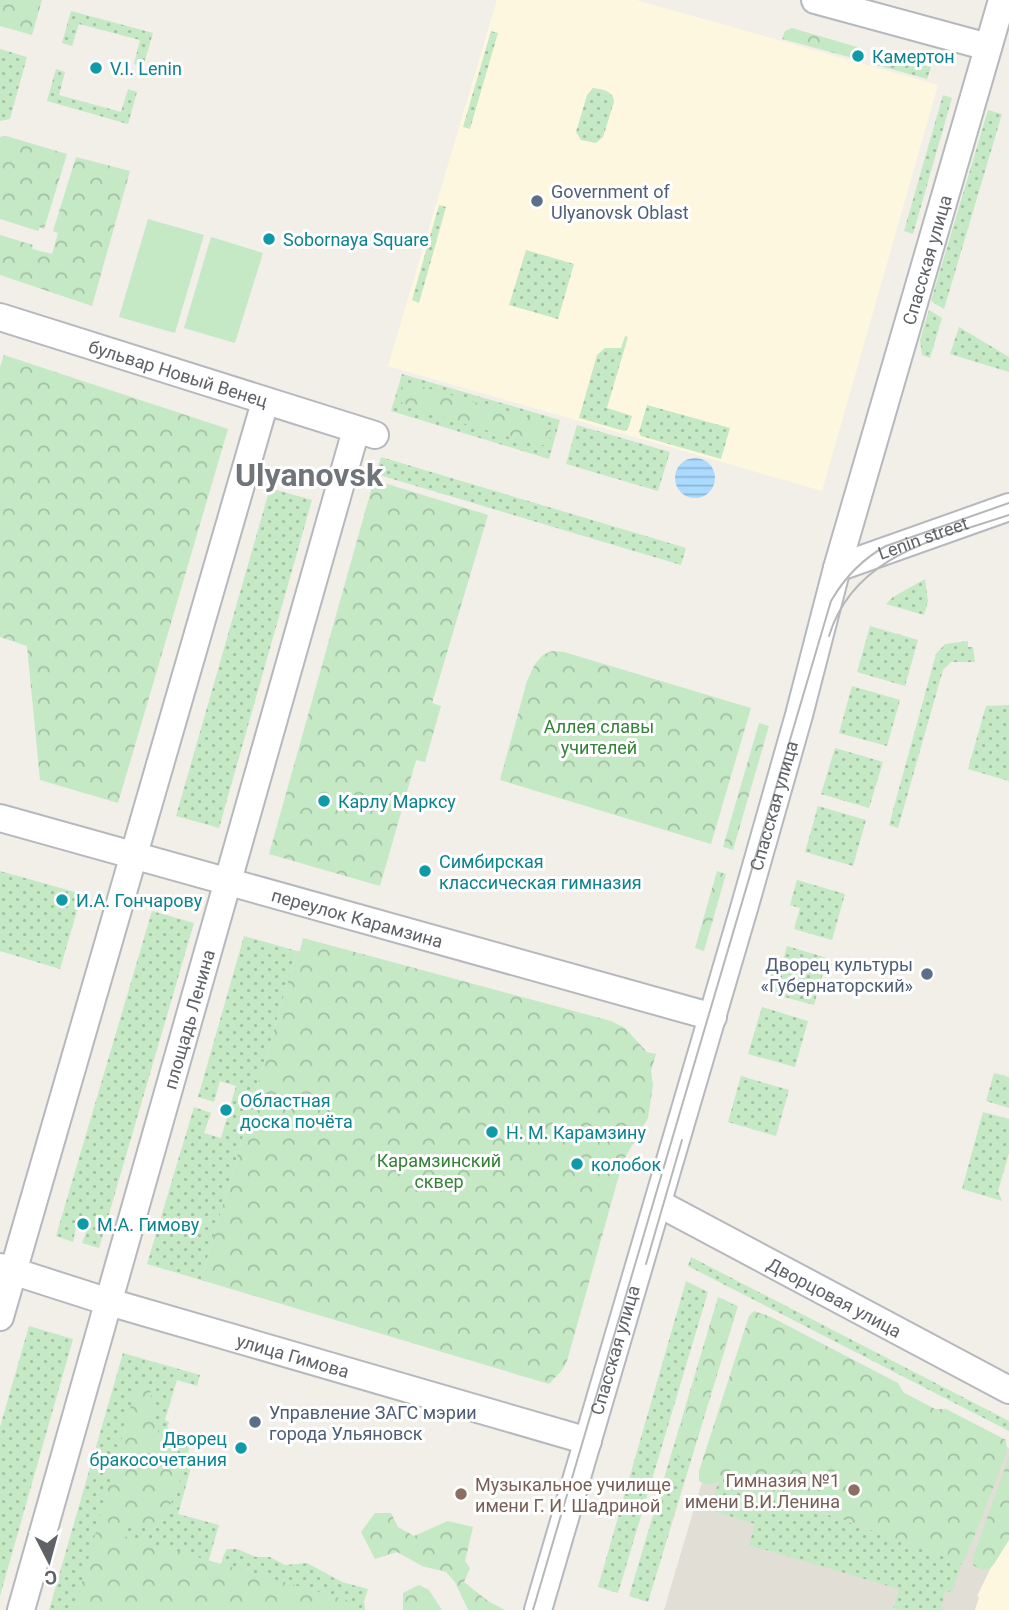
<svg xmlns="http://www.w3.org/2000/svg" width="1009" height="1610" viewBox="0 0 1009 1610" font-family="Roboto,sans-serif">
  <defs>
    <pattern id="grass-dots" width="8" height="8" patternUnits="userSpaceOnUse" patternTransform="scale(1.75)"><rect width="8" height="8" fill="#c5e8c5"/><path d="M2 2h.1M6 6h.1" fill="none" stroke="#a3c0a4" stroke-width="1.8" stroke-linecap="round"/></pattern>
    <pattern id="forest-crowns" width="20" height="18" patternUnits="userSpaceOnUse" patternTransform="scale(1.75)"><rect width="20" height="18" fill="#c5e8c5"/><path d="M2 6a3 3 0 1 1 6 0M12 15a3 3 0 1 1 6 0" fill="none" stroke="#a3c0a4"/></pattern>
    <pattern id="water-rules" width="6" height="5" patternUnits="userSpaceOnUse" patternTransform="scale(1.75)"><rect width="6" height="5" fill="#aadaff"/><path d="M0 2.5h6" fill="none" stroke="#8eb4d2"/></pattern>
  </defs>
  <rect width="100%" height="100%" fill="#f1efe8"/>
  <!-- commercial -->
  <path fill="#fef7e0" d="M497,0H636L938,85L822,491L388,366Z
    M1009,1531V1610H975L979,1598L977,1596Z"/>
  <!-- education -->
  <path fill="#e1ded6" d="M752,1313L1009,1448V1531L977,1596L979,1597L975,1610H664Z"/>
  <!-- grass -->
  <path fill="url(#grass-dots)" d="M71,11L153,33L143,67L134,64L140,40L79,24L72,46L62,43Z
    M491,31L498,33L470,129L463,127Z
    M0,49L27,57L10,119L0,121Z
    M888,55L931,67L927,79L873,64L878,57Z
    M56,69L65,72L59,95L121,112L128,89L137,92L128,124L47,101Z
    M593,88C602,89 614,91 614,102L603,137L596,143L581,140L576,132L587,95Z
    M943,95L952,98L913,234L904,231Z
    M988,110L1002,114L944,309L931,301Z
    M439,205L446,207L419,303L412,300Z
    M526,250L574,264L558,319L509,305Z
    M929,310L942,318L930,358L922,355L920,340Z
    M959,327L1009,357V372L950,354Z
    M625,336L628,337L607,408L632,416L628,429L624,431L579,418L597,355L605,348H621Z
    M402,374L560,420L549,459L391,411Z
    M647,405L730,428L721,459L641,436L639,432Z
    M577,425L670,452L658,491L566,464Z
    M381,457L686,548L681,565L376,474Z
    M270,488L312,500L219,828L176,816Z
    M925,579L928,601L924,615L886,604L893,597Z
    M870,626L918,640L905,686L857,672Z
    M968,641V647H973L975,662H951L943,670L898,828L889,825L936,654L945,644Z
    M852,686L900,700L887,746L839,733Z
    M1009,705V781L968,769L986,706Z
    M835,748L883,762L869,808L821,794Z
    M818,806L866,820L853,866L805,852Z
    M0,871L82,894L60,969L0,951Z
    M797,880L845,894L832,940L794,929L800,908L790,905Z
    M152,911L194,923L99,1248L82,1243L90,1222L78,1218L73,1242L56,1236Z
    M244,936L297,951L201,1280L147,1264L194,1107L211,1113L204,1133L221,1138L236,1086L220,1081L214,1102L198,1097Z
    M787,946L827,958L814,1005L766,992L775,962L782,964Z
    M762,1007L808,1021L795,1067L748,1054Z
    M994,1073L1009,1077V1108L986,1101Z
    M741,1076L789,1090L776,1136L728,1122Z
    M983,1112L1009,1119V1153L998,1191L1002,1201L962,1189Z
    M691,1257L1009,1421V1431L688,1266Z
    M686,1281L708,1292L618,1593L598,1587Z
    M718,1297L738,1306L648,1602L629,1596Z
    M29,1326L73,1339L0,1596V1427Z
    M123,1353L200,1375L197,1386L177,1380L165,1420L169,1422L165,1437L190,1445L188,1452L194,1457L178,1514L219,1525L194,1610H49Z
    M720,1476L962,1563L952,1592L945,1591L941,1609L945,1610L893,1609L899,1589L749,1545L755,1524L710,1510Z
    M227,1549H237L256,1557H270L285,1565L307,1563L342,1582L368,1589L364,1601L365,1610H210L223,1557Z"/>
  <!-- forest -->
  <path fill="url(#forest-crowns)" d="M0,0H42L32,35L0,26Z
    M792,28L857,47L853,58L782,39L785,31Z
    M6,136L67,154L44,229L39,227L38,231L0,219V137Z
    M76,157L130,171L92,306L0,275V235L33,245L32,249L52,254L58,233L53,231Z
    M4,355L228,429L118,803L40,780L27,646L0,637V367Z
    M406,384H413L543,422L551,429V437L547,444L539,446L405,406C397,400 399,391 406,384Z
    M374,480L488,515L432,703L441,706L425,762L416,760L380,886L269,854Z
    M552,651L564,652L751,708L711,844L500,780L527,681L535,664L543,655Z
    M759,723L769,726L733,850L723,847Z
    M717,871L726,874L704,951L695,948Z
    M303,938L611,1021L625,1028L647,1052L656,1054L651,1071L653,1085L648,1118L623,1161L567,1361L562,1370L549,1384L201,1280L297,951H300Z
    M723,1301L734,1306L735,1312L691,1457L684,1461L678,1457L676,1446L717,1304Z
    M754,1311L771,1317L898,1383L904,1393L935,1409H946L1006,1440L1007,1451L974,1537L962,1563L787,1499L774,1500L764,1490L723,1475C716,1485 710,1487 699,1481V1471L749,1316Z
    M142,1384L150,1389L160,1440C166,1445 178,1451 182,1457C186,1463 182,1474 180,1479C173,1505 160,1533 128,1525L123,1530L124,1536L350,1601L348,1610H77L79,1593L135,1390L138,1385Z
    M1009,1457V1540L994,1564L989,1569L981,1570L973,1565V1557Z
    M375,1513H391L398,1527L414,1536L448,1521L473,1527L465,1561L470,1568L464,1582L488,1601L505,1610H468L455,1582L446,1572L422,1566L397,1552L375,1559L361,1532Z
    M419,1585L429,1590L442,1610H403V1593Z"/>
  <!-- pitch -->
  <path fill="#c5e8c5" d="M148,219L204,235L175,333L119,317Z
    M211,237L263,253L235,343L184,328Z"/>
  <!-- water -->
  <path fill="url(#water-rules)" d="M675 478a20 20 0 1 1 40 0a20 20 0 1 1-40 0Z"/>
  <g fill="none" stroke-linecap="round" stroke-linejoin="round">
    <defs>
      <g id="minor">
        <path d="M815,0L988,47"/>
        <path id="s1" d="M0,317L375,435"/>
        <path id="s2" d="M837,568L1009,507"/>
        <path id="s3" d="M0,818L713,1017"/>
        <path id="s4" d="M658,1203L1009,1390"/>
        <path id="s5" d="M0,1267L109,1302L588,1441"/>
        <path d="M0,1317L265,402"/>
        <path id="s6" d="M21,1610L356,430"/>
        <path id="s7" d="M538,1610L745,905L799,715L837,568L1002,0"/>
      </g>
    </defs>
    <!-- minor casing -->
    <use href="#minor" stroke="#b5b8bc" stroke-width="30"/>
    <!-- minor -->
    <use href="#minor" stroke="#fff" stroke-width="26"/>
    <!-- tram -->
    <path stroke="#b6b7b8" stroke-width="2" d="M829,636C854,554 938,539 1009,515
      M646,1264L682,1140
      M533,1610L831,601C845,577 862,559 886,546L1009,503"/>
  </g>
  <!-- markers -->
  <g fill="#0f9aa8" stroke="#fff" stroke-width="2.5">
    <circle cx="858" cy="56" r="7"/>
    <circle cx="96" cy="68" r="7"/>
    <circle cx="269" cy="239" r="7"/>
    <circle cx="324" cy="801" r="7"/>
    <circle cx="425" cy="871" r="7"/>
    <circle cx="62" cy="900" r="7"/>
    <circle cx="226" cy="1110" r="7"/>
    <circle cx="492" cy="1132" r="7"/>
    <circle cx="577" cy="1164" r="7"/>
    <circle cx="83" cy="1224" r="7"/>
    <circle cx="241" cy="1448" r="7"/>
  </g>
  <g fill="#5c6f8a" stroke="#fff" stroke-width="2.5">
    <circle cx="537" cy="201" r="7"/>
    <circle cx="927" cy="974" r="7"/>
    <circle cx="255" cy="1422" r="7"/>
  </g>
  <g fill="#8d6e63" stroke="#fff" stroke-width="2.5">
    <circle cx="854" cy="1490" r="7"/>
    <circle cx="461" cy="1494" r="7"/>
  </g>
  <g text-anchor="middle" dominant-baseline="central" stroke-width="6" stroke-linejoin="round" paint-order="stroke">
    <!-- culture labels -->
    <g font-size="18" fill="#0d838f" stroke="#fff" text-anchor="start">
      <text x="872" y="56">Камертон</text>
      <text x="110" y="68">V.I. Lenin</text>
      <text x="283" y="239">Sobornaya Square</text>
      <text x="338" y="801">Карлу Марксу</text>
      <text x="439" y="861">Симбирская<tspan x="439" dy="21">классическая гимназия</tspan></text>
      <text x="76" y="900">И.А. Гончарову</text>
      <text x="240" y="1100">Областная<tspan x="240" dy="21">доска почёта</tspan></text>
      <text x="506" y="1132">Н. М. Карамзину</text>
      <text x="591" y="1164">колобок</text>
      <text x="97" y="1224">М.А. Гимову</text>
      <text x="227" y="1438" text-anchor="end">Дворец<tspan x="227" dy="21">бракосочетания</tspan></text>
    </g>
    <!-- service labels -->
    <g font-size="18" fill="#4e5e75" stroke="#fff" text-anchor="start">
      <text x="551" y="191">Government of<tspan x="551" dy="21">Ulyanovsk Oblast</tspan></text>
      <text x="913" y="964" text-anchor="end">Дворец культуры<tspan x="913" dy="21">«Губернаторский»</tspan></text>
      <text x="269" y="1412">Управление ЗАГС мэрии<tspan x="269" dy="21">города Ульяновск</tspan></text>
    </g>
    <!-- street labels -->
    <g font-size="18" fill="#5f6368" stroke="#fff">
      <text stroke="none"><textPath href="#s7" startOffset="1405">Спасская улица</textPath></text>
      <text stroke="none"><textPath href="#s1" startOffset="187">бульвар Новый Венец</textPath></text>
      <text stroke="none"><textPath href="#s2" startOffset="91">Lenin street</textPath></text>
      <text stroke="none"><textPath href="#s7" startOffset="838">Спасская улица</textPath></text>
      <text stroke="none"><textPath href="#s3" startOffset="371">переулок Карамзина</textPath></text>
      <text stroke="none"><textPath href="#s6" startOffset="614">площадь Ленина</textPath></text>
      <text stroke="none"><textPath href="#s4" startOffset="200">Дворцовая улица</textPath></text>
      <text stroke="none"><textPath href="#s7" startOffset="271">Спасская улица</textPath></text>
      <text stroke="none"><textPath href="#s5" startOffset="306">улица Гимова</textPath></text>
    </g>
    <!-- park labels -->
    <g font-size="18" fill="#348238" stroke="#fff">
      <text x="599" y="726">Аллея славы<tspan x="599" dy="21">учителей</tspan></text>
      <text x="439" y="1160">Карамзинский<tspan x="439" dy="21">сквер</tspan></text>
    </g>
    <!-- education labels -->
    <g font-size="18" fill="#785e54" stroke="#fff" text-anchor="end">
      <text x="840" y="1480">Гимназия №1<tspan x="840" dy="21">имени В.И.Ленина</tspan></text>
      <text x="475" y="1484" text-anchor="start">Музыкальное училище<tspan x="475" dy="21">имени Г. И. Шадриной</tspan></text>
    </g>
    <!-- town labels -->
    <g font-size="32" font-weight="bold" fill="#70757a" stroke="#fff">
      <text x="309" y="475">Ulyanovsk</text>
    </g>
  </g>
  <!-- north arrow -->
  <g transform="translate(49 1561) rotate(174)" stroke="#ffffff" stroke-width="5" paint-order="stroke">
  <path d="M0-5L12 26L0 18L-12 26Z" fill="#5f6368"/>
  <text y="-10" font-size="19" font-weight="bold" text-anchor="middle" fill="#5f6368">С</text>
  </g>
</svg>
